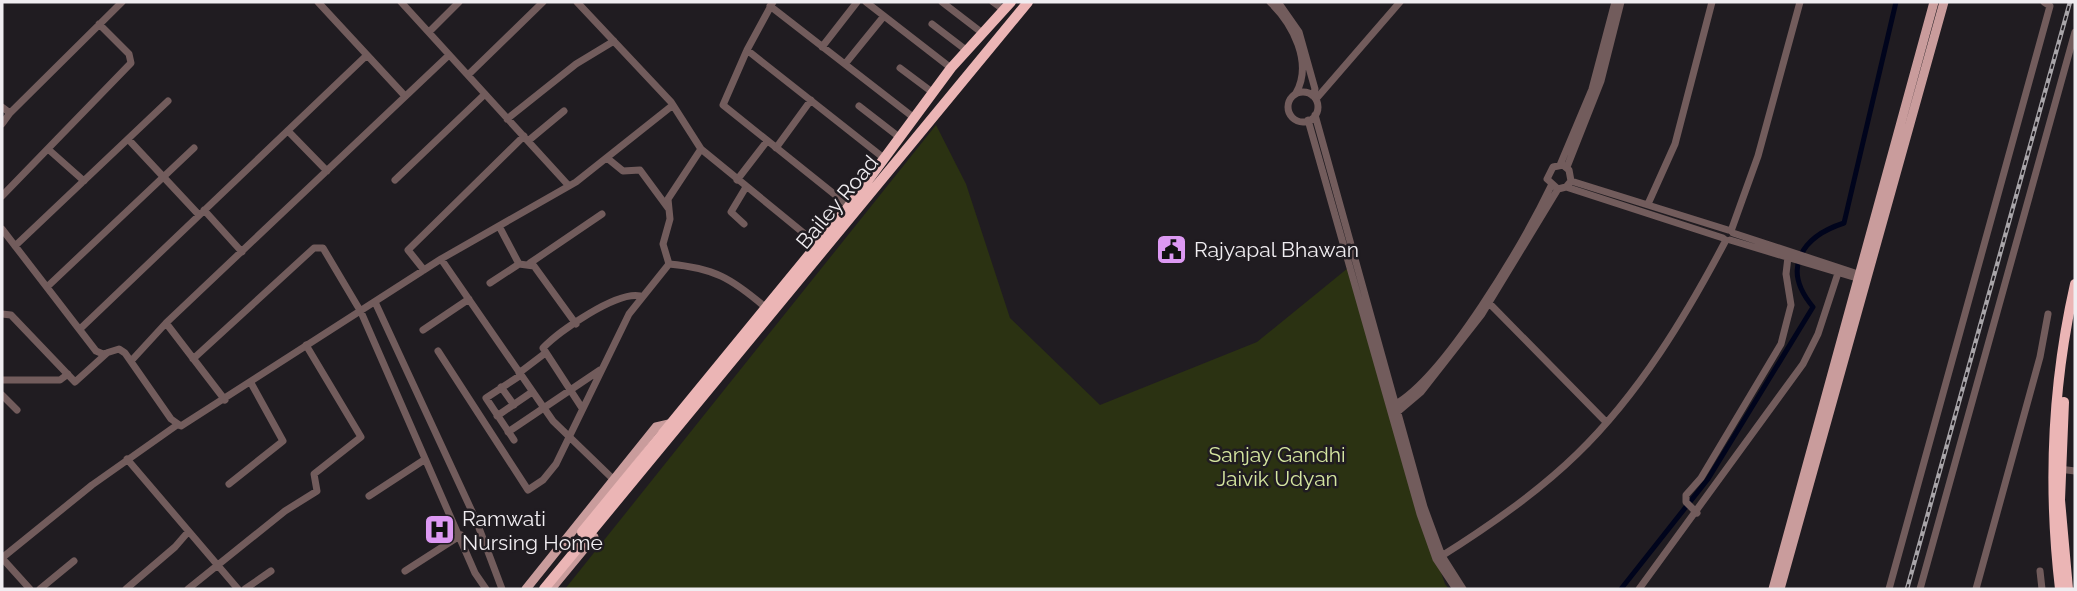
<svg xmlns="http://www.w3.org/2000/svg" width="2077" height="591" viewBox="0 0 2077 591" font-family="Raleway,sans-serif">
  <rect width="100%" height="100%" fill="#201c21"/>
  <!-- green -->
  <path fill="#2b3212" d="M936,125L966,184L1010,318L1100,405L1257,342L1348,268L1408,475L1445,584L1449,589H565Z"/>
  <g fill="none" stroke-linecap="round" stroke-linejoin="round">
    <!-- canal -->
    <path stroke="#00041c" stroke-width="5" d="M1621,589L1708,479L1813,307C1781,269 1801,237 1844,223L1896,2"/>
    <!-- minor -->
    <path stroke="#725c5c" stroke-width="7" d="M318,2L405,96
      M401,2L569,186
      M577,2L671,102L701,149L817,244
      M773,2L747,50L723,105L849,206
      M866,2L951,68
      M942,2L981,32
      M993,2L1004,10
      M1270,2C1293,24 1313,63 1296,93
      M1278,2L1299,32L1315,89L1313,96
      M770,6L913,117
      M932,24L966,50
      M429,32L459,2
      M822,47L857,2
      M747,50L885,159
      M845,64L884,16
      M900,68L932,92
      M468,75L543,2
      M1288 107a15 15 0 1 1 30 0a15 15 0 1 1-30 0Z
      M1316,99L1400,2
      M859,106L899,137
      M2,107L10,113L122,2
      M1315,115L1424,507L1442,556L1463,589
      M507,119L576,64L614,41
      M1308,120L1420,514L1436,559L1456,589
      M2,124L10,113
      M288,131L327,171
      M128,139L199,215
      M528,141L564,111
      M776,148L811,100
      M48,149L84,181
      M607,158L623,171L640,170L668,208
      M1560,165L1592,89L1615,2
      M1567,167L1601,81L1621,2
      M395,180L485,94
      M737,180L767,141
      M1571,181L1728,230
      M1566,187L1571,181L1569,170L1563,165L1553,167L1547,179L1558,189L1566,187L1723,238
      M2,196L131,63L129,54L99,24
      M1648,204L1675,144L1712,2
      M204,210L242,252
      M744,224L731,212L746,187
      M2,229L96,351L103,354L119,349L125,353L171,419L181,426L441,259L576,182L673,105
      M1731,231L1758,156L1800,2
      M1733,233L1855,273
      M1730,240L1860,279
      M15,246L168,101
      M441,259L553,421L613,479
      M530,263L602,214
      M519,264L534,266L576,324
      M669,264L663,244L670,219L668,199L701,149
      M424,270L408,250L524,136
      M490,283L519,264L499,226
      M47,287L194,148
      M375,302L476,520L502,589
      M1489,303L1606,422
      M2,314L11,315L75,382L107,353
      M166,323L225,400
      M80,329L367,55
      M423,330L469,299
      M438,351L528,490L543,480L556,464L629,314L669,264C714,268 731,278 765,307
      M193,359L314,248H323L361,312L475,573L486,589
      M132,360L166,323L449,55
      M519,373L544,354
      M2,380H60L68,374
      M501,387L514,405
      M2,395L17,410
      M1394,405C1446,376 1524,242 1551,186
      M582,408L543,348C559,331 617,291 640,296
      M1395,414L1421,392L1482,314L1558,189
      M497,416L532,392
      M508,432L600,370
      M514,440L486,398L521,375
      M127,459L238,589
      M2059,469L2075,471
      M229,484L283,441L251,383
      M369,496L424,460
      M1697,513L1686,502V495L1701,478L1781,344L1791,305L1786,274L1788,257
      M1440,557C1488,527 1536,494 1577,454C1639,394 1686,316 1726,240
      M405,571L461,535
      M2040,571L2042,589
      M30,589L2,558L92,485L177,425
      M40,589L74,561
      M126,589L175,547L188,532
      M188,589L285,511L317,491L314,474L361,437L306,345
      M245,589L271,571
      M1639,589L1803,364L1818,334L1838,273
      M1889,589L2050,6L2044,2
      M1920,589L2075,32
      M1976,589L2040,357L2048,314"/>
    <!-- major -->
    <path stroke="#c99c9c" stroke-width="9" d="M526,589L656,427L669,424
      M551,589L594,537
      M1773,589L1934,2
      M1780,589L1944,2"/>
    <!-- highway -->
    <path stroke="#ebb5b5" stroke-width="10" d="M2064,402L2060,500L2068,589
      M582,532L849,206L951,68L1011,2
      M544,589L1028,2
      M2060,589C2048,487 2052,385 2075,284"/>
    <defs>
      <path id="rail" d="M1907,589L2070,2"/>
    </defs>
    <!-- rail casing -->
    <use href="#rail" stroke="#a8a5a9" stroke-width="4.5"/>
    <!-- rail -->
    <use href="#rail" stroke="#201c21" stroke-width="2" stroke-dasharray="5" stroke-linecap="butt"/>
  </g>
  <!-- icons -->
  <defs>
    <symbol id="civic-square" viewBox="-11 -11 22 22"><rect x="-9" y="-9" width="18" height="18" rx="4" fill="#dd99f3" stroke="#201c21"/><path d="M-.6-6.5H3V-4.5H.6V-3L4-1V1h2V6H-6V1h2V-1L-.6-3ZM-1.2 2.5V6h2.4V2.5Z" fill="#111"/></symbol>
    <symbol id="hospital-square" viewBox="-11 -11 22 22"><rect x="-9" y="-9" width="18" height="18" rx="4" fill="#dd99f3" stroke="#201c21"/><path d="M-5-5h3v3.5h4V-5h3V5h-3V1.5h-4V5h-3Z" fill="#111"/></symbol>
  </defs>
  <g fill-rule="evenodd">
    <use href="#civic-square" x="1154" y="232" width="35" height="35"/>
    <use href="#hospital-square" x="422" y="512" width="35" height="35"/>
  </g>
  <g text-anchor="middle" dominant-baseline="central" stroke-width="5" stroke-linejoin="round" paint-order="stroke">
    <!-- street labels -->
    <g font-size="21" fill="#f0edf1" stroke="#201c21">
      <text transform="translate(837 202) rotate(-50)">Bailey Road</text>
    </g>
    <!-- poi labels -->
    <g font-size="21" fill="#f0edf1" stroke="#201c21" text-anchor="start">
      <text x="1194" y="249">Rajyapal Bhawan</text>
      <text x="462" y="518">Ramwati<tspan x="462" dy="24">Nursing Home</tspan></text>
    </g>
    <!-- park labels -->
    <g font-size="21" fill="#d5e6a0" stroke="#201c21">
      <text x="1277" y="454">Sanjay Gandhi<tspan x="1277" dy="24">Jaivik Udyan</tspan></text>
    </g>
  </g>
  <!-- border -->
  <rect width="2077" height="591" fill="none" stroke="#f0edf1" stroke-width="7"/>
</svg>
